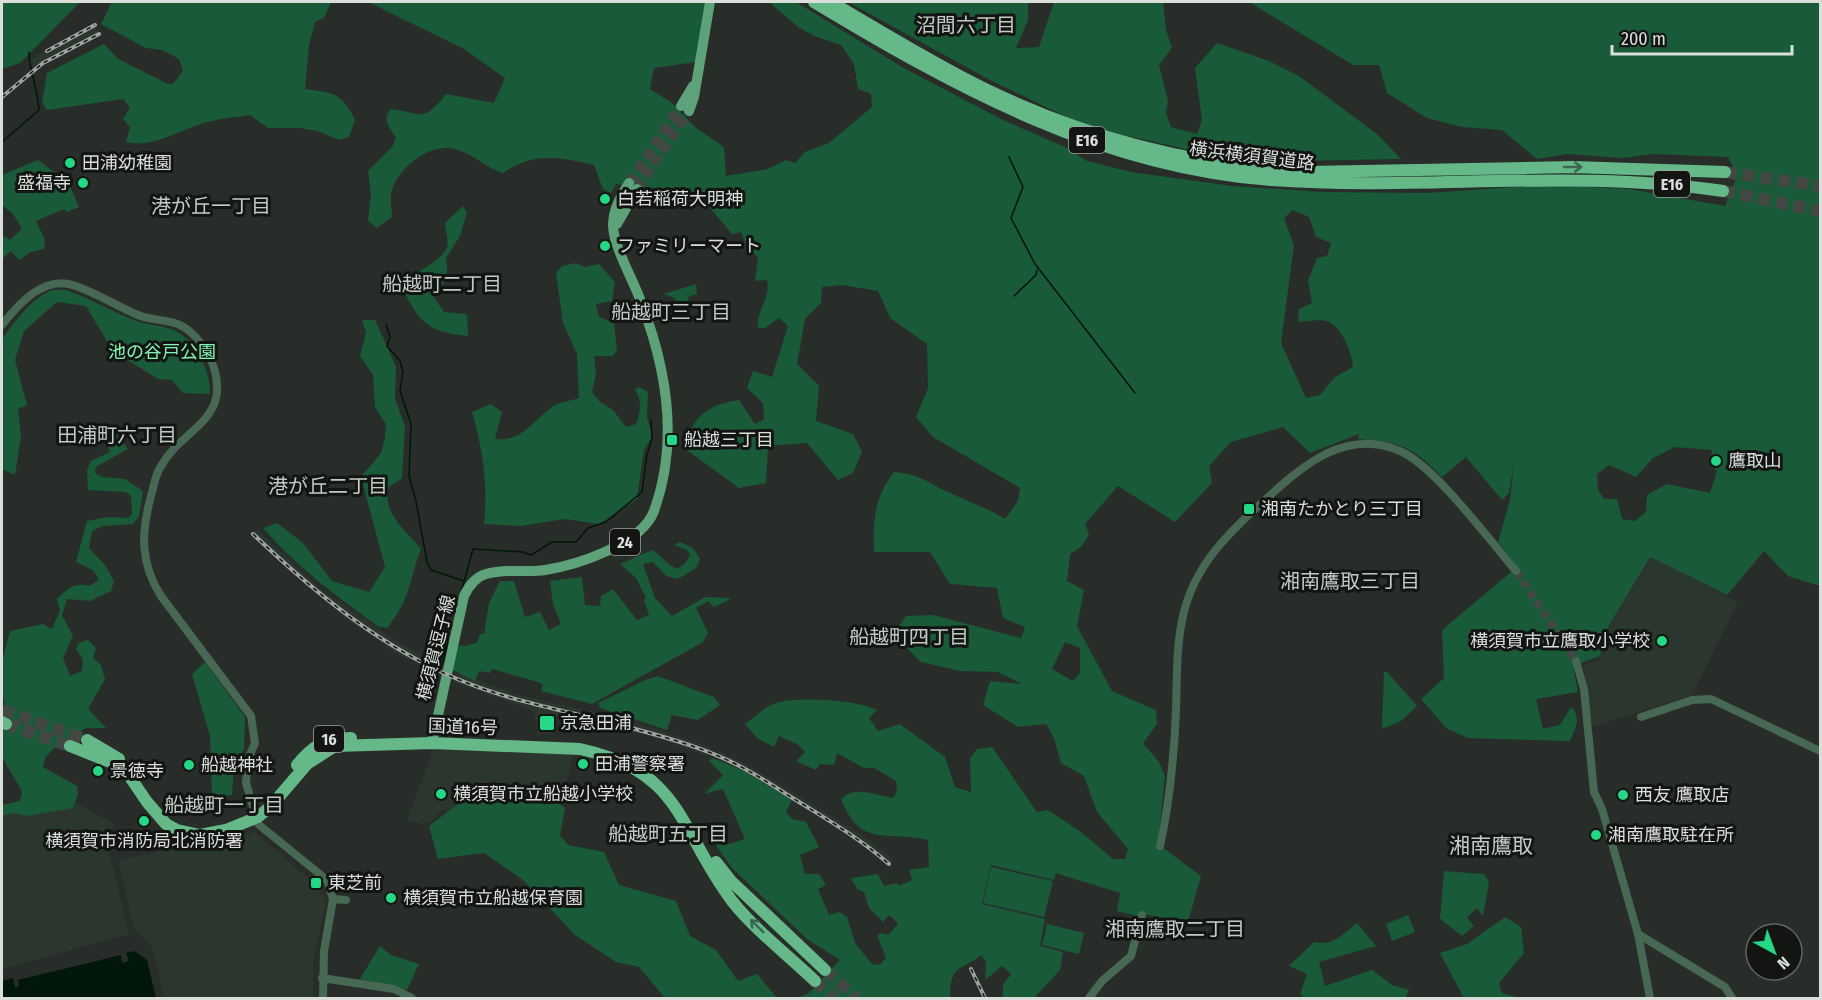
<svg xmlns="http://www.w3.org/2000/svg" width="1822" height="1000" viewBox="0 0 1822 1000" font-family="'Fira Sans Condensed','Noto Sans JP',sans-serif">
  <rect width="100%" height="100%" fill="#282d2a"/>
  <!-- built -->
  <path fill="#2b362f" d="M94,23L100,36L34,69L29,61L37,55Z
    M257,530L324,592L401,644L439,663L437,673L396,653L343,616L251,536Z
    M1645,554L1738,602L1692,695L1595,726L1592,725L1583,665L1600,660L1609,622Z
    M458,673L515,694L629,720L712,748L707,755L646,735L556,716L550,735L537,734L538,724L533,711L454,682Z
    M433,750L504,751L573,755L562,801L472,786L456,805L448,811L441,810L433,820L423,824L410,821L407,820Z
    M718,751L748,765L819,808L816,814L744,771L712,758Z
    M75,802L115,825L105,834L129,934L2,969V815Z
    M821,809L862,835L893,859L887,866L869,850L818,816Z
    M255,832L319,888L326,902L313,962V998H164L152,946L134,929L118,860Z"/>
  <!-- green -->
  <path fill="#195a38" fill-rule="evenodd" d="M2,2H80L20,63L2,69Z
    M112,2H331L324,18L315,22L309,45L305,89C333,93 342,92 355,120L349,137L339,140L317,131L300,128H268L250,115C236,117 222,118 208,122C182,128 154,149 126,142L130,127L123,119L130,107L123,99L47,110L42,103L47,73L104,44L118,59L168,84H173L183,71L179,59L162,50L146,48L101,24Z
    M368,2H705L696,62L654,68L650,89L672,103L696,128L724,147L726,176L768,169L786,160L795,163L805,152L829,143L872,107L871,94L858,89L854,64L841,45L814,36L798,27L769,2H796L902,67L1003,120L1065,147L1087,161L1131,172L1232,186L1323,192L1428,193L1546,185L1629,189L1725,206L1737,176L1728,157L1654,154L1623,158L1567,154L1537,159L1502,130L1462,127L1427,118L1387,93L1379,65H1353L1249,2H1820V586L1788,576L1764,551L1727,595L1650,557L1609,625L1600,656L1573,666L1578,692L1536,699L1543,729L1560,725L1571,707C1582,718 1575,728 1570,741L1468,738L1446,728L1421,699L1444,678L1442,630L1517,567L1498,542L1510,500L1514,462L1509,493L1502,500L1466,457L1442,477C1412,446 1401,442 1358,439L1359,434L1310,453L1283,427L1231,442L1209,466L1212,483L1175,522L1118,486L1085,524L1089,535L1081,547L1070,554L1067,581L1084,590L1077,626L1112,691L1156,710L1157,724L1143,743L1159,762L1165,776L1158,844L1201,876L1188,922L1142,914L1137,916L1117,911L1120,893L1062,875L1056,873L1054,880L991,865L982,904L1045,919L1040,946L1063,952L1060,970L1034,998H1003V985L1011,974L1002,966L985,980L986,963L982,955C956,972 951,966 950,998H798L809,993L840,960L807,939L732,868L715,844L726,845L745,839L723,789L704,794L723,775L709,761L712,758L744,771L792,800L786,812L792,819L806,822L819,847L800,855L805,874H819L826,885L818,889L829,915L839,912L847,917L855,943L872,964L880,965L886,958L877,935L882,933L889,935L898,923L889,915L883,922L869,908L864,892L857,889L851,878L878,874L884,886L897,883L899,886L912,880L909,870L929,867L928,840C885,830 861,849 841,799C856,785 874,795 893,798L897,792L896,781L874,768H864L837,753L834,765L820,764L816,770L796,761L805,752L797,744L779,736L774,747L757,738L745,724C754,718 765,706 776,703C798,696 857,700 877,710L869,718L878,731L900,724L945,757L955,787L971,792L970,758L977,749L992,747L1037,812L1048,810L1081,832L1113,859H1125L1128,849L1097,812L1084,776L1061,763L1054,738L1046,724L1018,727L983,705L990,681L1022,684L998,672L960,671L921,662L907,648L895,631L906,616L933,615L1021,638L1025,627L1003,618L997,588L950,584L930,552H874C873,520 874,498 894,472C921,475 923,480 946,491C966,501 986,507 1005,519L1018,501L1020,488L933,437L916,417L928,388L927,344L890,318L878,291L842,285L822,287L821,303L805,319L797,364L819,386L816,421L853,434L862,452L853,473L838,480L807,443L768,446L766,483L739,488L684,448C693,416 707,405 739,400L755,424L764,419L763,403L747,388L753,371L772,377L788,326L779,318L765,328H758C756,310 771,299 767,280L755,281L758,257L748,250L741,232L732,234L706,203L704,193L616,184L611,193L603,189L594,165C559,157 533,152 503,173C486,168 475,155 458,150C432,140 396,168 391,194C390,201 392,210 392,217L377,228L368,221L371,194L368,171L392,147L396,138C390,128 381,119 391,109C423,113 422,124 446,94L494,103L505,78L464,49ZM1293,210L1309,217L1316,237L1331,243L1327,256L1317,258L1308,281L1312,303L1299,309L1298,322C1306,321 1320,319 1327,321C1342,326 1352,354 1353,367L1335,377L1320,395L1306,398L1281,343L1294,245L1284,218ZM1675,447L1712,450L1710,464L1717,471L1710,493L1667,484L1647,495L1646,512L1635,521L1622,519L1617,499H1604L1598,489L1597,474L1609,465L1636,477L1653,458ZM1065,642L1080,648V673L1073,681L1052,669Z
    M848,2H1028V20L1016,48L1039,47L1054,2H1163L1166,30L1172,48L1159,65L1168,101L1166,113L1171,127L1197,134L1202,120L1195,68L1217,43L1269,61L1299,76L1377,134L1401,159L1294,161L1269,155L1251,157L1198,152L1085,126L990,80Z
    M38,160L68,182L79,207L67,212L64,209L36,221L45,240L44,249L31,252L19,260L11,251L2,259V235L10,240L22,229L13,214L2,205V175Z
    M463,206L467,213L460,236L446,258C449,276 446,283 433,296L444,312L467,314L468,336C428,332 419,323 402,287L405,279C415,274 444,259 447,247C449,240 445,230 445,223Z
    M576,263L585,267L599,264L615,282L612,301L596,304L599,317L614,323L617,350L613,356H594L596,374L592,392L600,402L613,410L626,427L636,424C641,410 642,401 635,389L639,387L648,392L647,417L652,437L644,450L637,499L599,524L564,519L521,526L484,524C488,485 483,450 472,412L491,404L502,412L495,439C522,442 533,421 552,407C558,402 571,401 579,398L577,354L563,323L556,273L562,266Z
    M696,284L697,294L688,297L690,309L682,310L674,298L664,294Z
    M66,290C90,298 111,311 134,320C146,325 160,325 171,329C196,339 210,368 210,394L183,393L172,380L158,379L121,356L117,358L86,306L57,302L24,331L15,360L27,405L18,409L21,436L15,475L2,469V340C10,326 35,295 51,291C55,289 61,290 66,290Z
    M362,320H375L396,367L395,399L405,426L402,478L389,487C381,513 406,530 421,549C409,580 411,599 387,628L379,627C337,597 297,567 263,528L277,523L303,543L332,581L369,592L385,567L361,477L381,453L385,438L386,424L375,407L373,375L360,356L366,333Z
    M112,428L128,449L96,467L95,473L102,477L125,479L143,491L139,516L133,524L103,526L92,531L89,548L105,565L114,581L111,591L90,601L67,599L62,615L73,636L63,658L70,676L82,671L83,659L76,649L79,643L88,640L96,648L93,658L101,665L105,679L88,709L106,728H86L53,749L45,758L43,767L77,786L78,794L73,808L27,816L14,813L2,816V805L20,801L22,791L2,757V727L10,722L2,693L3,658L10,631L43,624L52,629L60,610L57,599C67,589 74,582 89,586L99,580L94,571L76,562L87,521L108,517L128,518L132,514L131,496L126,492L88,490L87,471L91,461L110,452L102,431Z
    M680,542L693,548L700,559L696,568L678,579L666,576L653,562L643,564L655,598L672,616L705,597L732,598L714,607L708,601L696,608L708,633L703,642L592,704L541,691L543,685L538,682L492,669L490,673L479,671L475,681L451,669L456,645L465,646L477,643L480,634H484L489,603L500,581H514L525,617L540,612L549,630L561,624L553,604L550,581L582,577L585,605L600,606L601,596L613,589L637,620L649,615L644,600L646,598L636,578L620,564L652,550C667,558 676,583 690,555L687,550L674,545Z
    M205,662L245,717L244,750L234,765L232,795L212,797L210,736L192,674Z
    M1384,672H1387L1417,706L1401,721L1382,729Z
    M658,676L714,697L720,705L698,720L672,715L667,730L600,708L598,703L645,680Z
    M475,791L560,803L565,808L560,835L568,845L604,852L619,885L676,901L690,936L716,950L738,981L757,974L777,998H665L639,967L616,962L575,935L523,880L484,853L438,859L429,826Z
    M991,867L1053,881L1044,917L983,903Z
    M1444,871L1484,874L1489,882L1483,916L1477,908L1467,917L1474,926L1462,936L1440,919Z
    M1408,915L1415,932L1392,941L1386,924Z
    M1505,917L1521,927L1524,953L1499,983L1502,993L1520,998H1464L1440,953L1467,944Z
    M1357,923L1376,946L1319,962L1325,986L1372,970L1392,985L1409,990L1405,998H1304L1300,994L1307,974L1289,966L1314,942C1332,947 1343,934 1357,923Z
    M1047,924L1084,933L1079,954L1042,945Z
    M380,946L391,955L419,964L407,990L360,979Z"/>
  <!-- water -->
  <path fill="#001709" d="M134,951L147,960L156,998L2,997V981L13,978L15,987H19L18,980L121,955L122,963L129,961L126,953Z"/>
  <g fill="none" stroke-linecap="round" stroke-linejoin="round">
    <!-- stream -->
    <path stroke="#001709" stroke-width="1.5" d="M2,142L39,110C38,89 29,71 29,52
      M1009,157L1023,187L1011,218L1035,264L1135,393
      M1014,296L1036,275L1037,270
      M386,324L390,337L387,346L400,361L403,372L400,391L411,424L409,476L416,501L427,562L431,570L464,581
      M462,589L473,549L523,552L531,555L552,542H576L588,528L606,522L642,492L647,454L652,439L651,420
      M443,663L448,643"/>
    <!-- minor-tunnel -->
    <path stroke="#434845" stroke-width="8" stroke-dasharray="8 4" stroke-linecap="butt" d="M1516,571L1576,661"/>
    <!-- major-tunnel -->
    <path stroke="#434845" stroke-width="10" stroke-dasharray="10 5" stroke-linecap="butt" d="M629,183L681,106
      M637,189L689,111"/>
    <!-- highway-tunnel -->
    <path stroke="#434845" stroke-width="12" stroke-dasharray="12 6" stroke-linecap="butt" d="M1725,172L1820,186
      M1723,191L1820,211
      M2,710L87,740
      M6,724L70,746
      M825,970L856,998
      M815,981L834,998"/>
    <!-- minor -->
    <path stroke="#476853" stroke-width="8" d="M2,325C19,303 45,274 76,286C98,294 117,306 138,315C152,321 169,319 182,326C195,333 208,351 213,365C232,421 182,428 161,466C155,475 154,486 151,496C141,533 140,563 161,596L251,716L255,743L248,759L246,783L258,824L327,880L333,899L324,951L323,998
      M1576,661L1584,689L1594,792L1602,809L1638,934L1650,998
      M1641,717L1692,700L1711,699L1820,751
      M1160,846C1170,801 1174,757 1176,711C1177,681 1176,646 1183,616C1194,566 1228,533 1265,500C1302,466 1346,427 1400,451C1435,466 1489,540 1516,571
      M333,899L346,900
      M1638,934L1725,987L1732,998
      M322,978L394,989L412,998
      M1089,998L1102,981L1131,956L1142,915"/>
    <!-- major -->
    <path stroke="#5da279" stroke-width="10" d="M681,106L693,86
      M689,111L694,97L710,2
      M617,224L637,189
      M432,743L464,596C469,586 475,577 486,574C505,568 526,573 545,570C577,565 642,544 654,511C679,442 667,369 641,302C634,281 613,246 613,225C613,209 621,196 629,183"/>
    <!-- highway -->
    <path stroke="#65b988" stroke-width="12" d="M814,2C957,88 1100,167 1271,180C1422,191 1572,168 1723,191
      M831,2C882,32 932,63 985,89C1086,138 1196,166 1308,172L1573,167L1725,172
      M2,722L6,724
      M87,740L119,759
      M70,746L115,764L130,777L147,802L166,824L177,830L200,835L226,830L258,817L271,806L307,764L335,746L432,743L580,749C683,771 678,829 732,901C755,930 788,955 815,981
      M297,765C313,745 326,738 351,738
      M716,862L731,881L825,970"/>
    <defs>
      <path id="rail" d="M47,51L95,25
        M2,97L43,63L99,34
        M253,534C314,592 378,645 455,678C513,703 575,712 635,729C672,739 711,750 745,769C765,780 784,793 804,805C833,823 863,841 889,864
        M971,969L985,998"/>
    </defs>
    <!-- rail casing -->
    <use href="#rail" stroke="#a0a4a1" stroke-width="4"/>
    <!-- rail -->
    <use href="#rail" stroke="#131513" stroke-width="1.5" stroke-dasharray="4.5" stroke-linecap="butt"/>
  </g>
  <!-- one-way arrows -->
  <defs><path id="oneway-shaft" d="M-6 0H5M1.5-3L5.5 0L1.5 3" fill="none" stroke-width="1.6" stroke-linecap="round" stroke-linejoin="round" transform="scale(1.5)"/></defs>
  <g stroke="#3c674e">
    <use href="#oneway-shaft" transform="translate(1573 167)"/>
    <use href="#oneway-shaft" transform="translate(757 926) rotate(-136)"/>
  </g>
  <!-- markers -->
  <g fill="#24d886" stroke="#131513" stroke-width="2">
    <circle cx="70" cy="163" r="6"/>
    <circle cx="83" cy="183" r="6"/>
    <circle cx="605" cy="199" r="6"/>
    <circle cx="605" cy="246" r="6"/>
    <rect x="666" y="434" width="12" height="12" rx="3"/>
    <circle cx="1716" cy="461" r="6"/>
    <rect x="1243" y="503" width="12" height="12" rx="3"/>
    <circle cx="1662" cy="641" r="6"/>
    <rect x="539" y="715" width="16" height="16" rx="3"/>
    <circle cx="583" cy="764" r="6"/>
    <circle cx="189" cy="765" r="6"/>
    <circle cx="98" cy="771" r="6"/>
    <circle cx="441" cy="794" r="6"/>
    <circle cx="1623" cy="795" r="6"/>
    <circle cx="144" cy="821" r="6"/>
    <circle cx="1596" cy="835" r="6"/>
    <rect x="310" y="877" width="12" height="12" rx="3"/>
    <circle cx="391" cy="898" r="6"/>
  </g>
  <g text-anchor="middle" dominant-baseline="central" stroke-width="6" stroke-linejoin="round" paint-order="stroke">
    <!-- shield labels -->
    <g fill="#131513" stroke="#9fa2a0" stroke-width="1.5">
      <rect x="1069" y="127" width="36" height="26" rx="4.5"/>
      <rect x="1654" y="171" width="36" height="26" rx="4.5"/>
      <rect x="610" y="529" width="30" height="26" rx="4.5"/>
      <rect x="314" y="726" width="30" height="26" rx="4.5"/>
    </g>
    <g font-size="16" font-weight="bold" fill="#dbdfdc">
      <text x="1087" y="140">E16</text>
      <text x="1672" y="184">E16</text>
      <text x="625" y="542">24</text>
      <text x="329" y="739">16</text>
    </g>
    <!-- street labels -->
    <g font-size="18" fill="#dbdfdc" stroke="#131513">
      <text transform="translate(1252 156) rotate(7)">横浜横須賀道路</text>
      <text transform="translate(436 648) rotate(-76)">横須賀逗子線</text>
      <text transform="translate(463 727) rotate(2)">国道16号</text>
    </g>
    <!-- poi labels -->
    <g font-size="18" fill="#dbdfdc" stroke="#131513" text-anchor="start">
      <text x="82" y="163">田浦幼稚園</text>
      <text x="71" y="183" text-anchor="end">盛福寺</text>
      <text x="617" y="199">白若稲荷大明神</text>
      <text x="617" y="246">ファミリーマート</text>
      <text x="684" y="440">船越三丁目</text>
      <text x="1728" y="461">鷹取山</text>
      <text x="1261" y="509">湘南たかとり三丁目</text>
      <text x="1650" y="641" text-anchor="end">横須賀市立鷹取小学校</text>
      <text x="560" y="723">京急田浦</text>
      <text x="595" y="764">田浦警察署</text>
      <text x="201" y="765">船越神社</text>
      <text x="110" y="771">景徳寺</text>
      <text x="453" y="794">横須賀市立船越小学校</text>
      <text x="1635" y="795">西友 鷹取店</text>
      <text x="1608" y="835">湘南鷹取駐在所</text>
      <text x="144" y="841" text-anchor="middle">横須賀市消防局北消防署</text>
      <text x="328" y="883">東芝前</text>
      <text x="403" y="898">横須賀市立船越保育園</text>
    </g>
    <!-- park labels -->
    <g font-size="18" fill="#82f4b2" stroke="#131513">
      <text x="162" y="352">池の谷戸公園</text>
    </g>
    <!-- neighbourhood labels -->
    <g font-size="20" fill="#c3cac5" stroke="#131513">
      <text x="966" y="25">沼間六丁目</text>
      <text x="211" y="206">港が丘一丁目</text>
      <text x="442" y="284">船越町二丁目</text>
      <text x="671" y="312">船越町三丁目</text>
      <text x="117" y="435">田浦町六丁目</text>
      <text x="328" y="486">港が丘二丁目</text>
      <text x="1350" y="581">湘南鷹取三丁目</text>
      <text x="909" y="637">船越町四丁目</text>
      <text x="224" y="805">船越町一丁目</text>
      <text x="668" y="834">船越町五丁目</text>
      <text x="1175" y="929">湘南鷹取二丁目</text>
    </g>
    <!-- quarter labels -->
    <g font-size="21" fill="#c3cac5" stroke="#131513">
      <text x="1491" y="846">湘南鷹取</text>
    </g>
  </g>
  <!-- border -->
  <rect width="1822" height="1000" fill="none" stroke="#dbdfdc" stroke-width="6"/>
  <!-- north arrow -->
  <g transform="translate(1774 952) rotate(139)"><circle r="28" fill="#131513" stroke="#636663" stroke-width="1.5"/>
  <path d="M0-4.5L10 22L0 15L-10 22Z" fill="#24d886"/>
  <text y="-9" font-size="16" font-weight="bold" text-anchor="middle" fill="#dbdfdc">N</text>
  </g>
  <!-- scale -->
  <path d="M1612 45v9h180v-9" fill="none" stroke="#dbdfdc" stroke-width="3"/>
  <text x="1621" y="45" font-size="18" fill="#dbdfdc" stroke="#131513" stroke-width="4.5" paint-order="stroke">200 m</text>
</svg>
